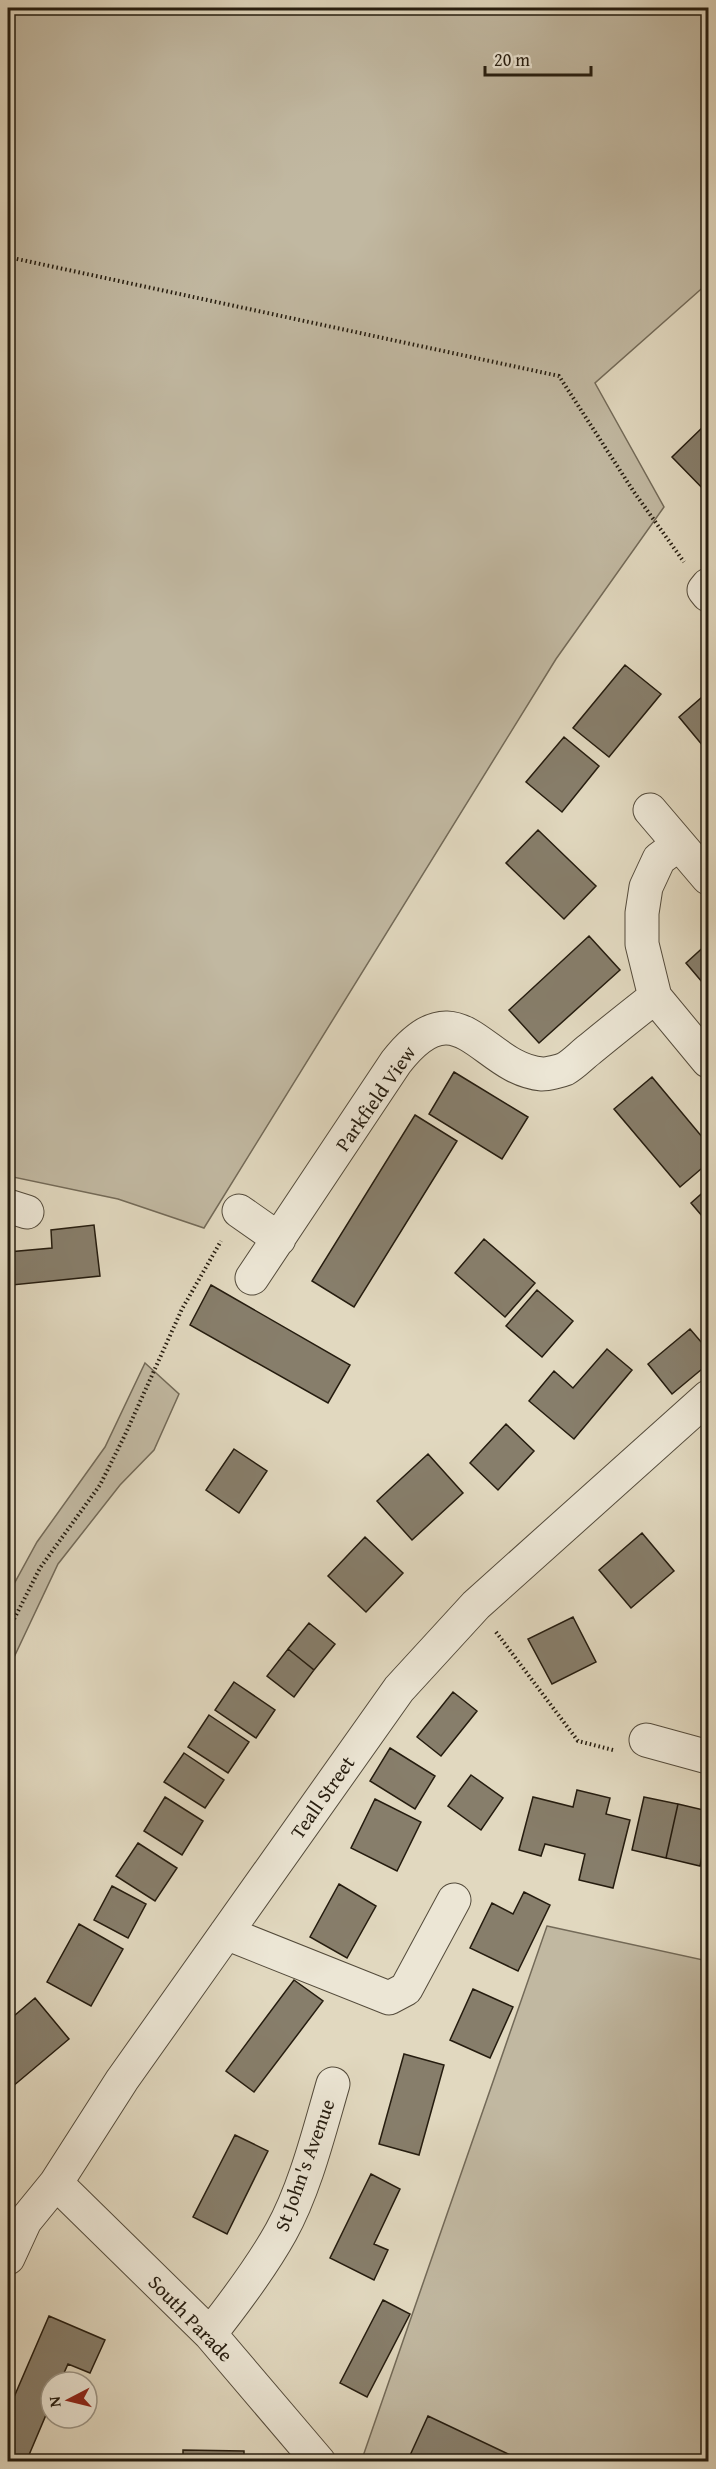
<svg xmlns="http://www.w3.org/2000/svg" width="716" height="2469" viewBox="0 0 716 2469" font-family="'Gentium Book Plus',serif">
  <rect width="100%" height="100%" fill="#e1d8bf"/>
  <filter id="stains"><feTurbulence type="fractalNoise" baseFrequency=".00333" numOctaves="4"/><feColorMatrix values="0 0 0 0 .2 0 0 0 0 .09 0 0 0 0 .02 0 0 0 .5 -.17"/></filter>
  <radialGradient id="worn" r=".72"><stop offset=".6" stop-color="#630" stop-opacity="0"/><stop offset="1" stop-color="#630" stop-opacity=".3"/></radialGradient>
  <!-- green -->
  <path fill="#c1b8a1" stroke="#736a58" stroke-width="1.5" d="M8,8H708V283L595,383L664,507L556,659L204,1228L118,1199L8,1176Z
    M145,1363L179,1394L154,1450L120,1485L58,1564L8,1670V1595L37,1542L105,1447Z
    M547,1926L708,1961V2461L361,2462Z"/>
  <!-- building -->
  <path fill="#877e6b" stroke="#251c0f" stroke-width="1.5" d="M707,423L708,424V494L672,457Z
    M625,665L661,694L609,757L573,728Z
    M708,692V752L679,717Z
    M564,737L599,766L562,812L526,782Z
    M538,830L596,886L564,919L506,863Z
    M589,936L620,970L539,1043L509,1010Z
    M708,943V989L686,963Z
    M454,1072L528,1117L502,1159L429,1114Z
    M652,1077L708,1144V1163L680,1187L614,1109Z
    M415,1115L457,1141L354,1307L312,1281Z
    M708,1188V1223L691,1203Z
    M94,1225L100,1276L12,1285L8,1252L52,1248L51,1230Z
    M484,1239L535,1283L505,1317L455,1273Z
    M211,1285L350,1365L328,1403L190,1325Z
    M537,1290L573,1321L542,1357L506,1326Z
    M690,1329L708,1350V1364L672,1394L648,1364Z
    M607,1349L632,1370L574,1439L529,1401L554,1371L573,1388Z
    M506,1424L534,1451L498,1490L470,1463Z
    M234,1449L267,1471L239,1513L206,1490Z
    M428,1454L463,1493L412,1540L377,1501Z
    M642,1533L674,1571L631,1608L599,1570Z
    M365,1537L403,1573L366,1612L328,1576Z
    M573,1617L596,1662L552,1684L528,1639Z
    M309,1623L335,1644L314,1670L288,1649Z
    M288,1649L314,1670L294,1697L267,1676Z
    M234,1682L275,1710L256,1738L215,1710Z
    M453,1692L477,1711L441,1756L417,1737Z
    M209,1715L249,1742L228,1773L188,1747Z
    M390,1748L435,1776L415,1809L370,1781Z
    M184,1753L224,1780L205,1808L164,1782Z
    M471,1775L503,1798L481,1830L448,1806Z
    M577,1790L610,1798L606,1814L630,1820L613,1888L579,1880L585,1854L545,1844L541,1856L519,1850L533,1797L573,1807Z
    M165,1797L203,1821L182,1855L144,1831Z
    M644,1797L678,1804L666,1858L632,1850Z
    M375,1799L421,1822L397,1871L351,1848Z
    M678,1804L708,1811V1827L700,1866L666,1858Z
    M138,1843L177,1868L155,1901L116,1876Z
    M339,1884L376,1906L347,1958L310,1937Z
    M112,1886L146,1904L128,1938L94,1920Z
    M524,1892L550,1905L518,1971L470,1948L492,1903L513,1914Z
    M79,1924L123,1949L91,2006L47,1982Z
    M294,1980L323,2001L254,2092L226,2071Z
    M473,1989L513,2007L490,2058L450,2040Z
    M35,1998L69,2039L12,2087L8,2081V2021Z
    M404,2054L444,2065L419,2155L379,2144Z
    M235,2135L268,2151L227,2234L193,2217Z
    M371,2174L400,2189L374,2244L388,2250L374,2280L330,2258Z
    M383,2300L410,2314L367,2397L340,2383Z
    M49,2316L105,2340L90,2373L68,2364L60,2382H51V2403L26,2462H8V2411Z
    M428,2416L525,2462H407Z
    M183,2450L244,2451V2462H183Z"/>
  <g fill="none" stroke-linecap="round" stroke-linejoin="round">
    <defs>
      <path id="minor" d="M708,585L704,590L708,595
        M650,810L708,878
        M679,844L659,859L646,887L642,913V944L655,997L708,1061
        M8,1206L27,1212
        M239,1211L279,1239
        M252,1278L396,1062C459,981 482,1069 542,1074C548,1074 560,1071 565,1069C574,1064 582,1055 590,1049C612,1031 633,1014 655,997
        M646,1740L708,1757
        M226,1933L389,1998L406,1989L454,1900
        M56,2183L210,2334L319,2462
        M8,2258L25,2221L56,2183L122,2080L399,1689L476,1605L708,1397
        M210,2334C236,2301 261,2268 281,2232C305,2189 319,2132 333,2084"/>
    </defs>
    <!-- minor casing -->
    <use href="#minor" stroke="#544b3b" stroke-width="35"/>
    <!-- path -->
    <path stroke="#251c0f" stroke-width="4" stroke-dasharray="1.5 3" stroke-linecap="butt" d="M8,257L559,376L634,492L684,562
      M8,1631L40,1568L100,1485L125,1435L182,1309L221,1241
      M496,1632L578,1741L613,1750"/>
    <!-- minor -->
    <use href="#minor" stroke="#ece6d5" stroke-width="33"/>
  </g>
  <g text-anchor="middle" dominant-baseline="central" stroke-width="4.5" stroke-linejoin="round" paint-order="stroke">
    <!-- street labels -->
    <g font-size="20" fill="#251c0f" stroke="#ece6d5">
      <text transform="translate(375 1098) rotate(-55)">Parkfield View</text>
      <text transform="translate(322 1797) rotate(-55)">Teall Street</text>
      <text transform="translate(304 2165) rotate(-70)">St John's Avenue</text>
      <text transform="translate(191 2318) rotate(46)">South Parade</text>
    </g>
  </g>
  <!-- margin -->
  <rect width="716" height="2469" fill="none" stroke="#e1d8bf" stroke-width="30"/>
  <rect x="9" y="9" width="698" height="2451" fill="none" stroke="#251c0f" stroke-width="3"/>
  <rect x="15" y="15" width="686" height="2439" fill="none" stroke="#251c0f" stroke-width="1.5"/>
  <!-- north arrow -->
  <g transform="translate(69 2400) rotate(263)"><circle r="28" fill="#ece6d5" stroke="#9c9586" stroke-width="1.5"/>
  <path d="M0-4.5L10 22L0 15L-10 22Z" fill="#8f2418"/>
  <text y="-9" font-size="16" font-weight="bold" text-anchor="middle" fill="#251c0f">N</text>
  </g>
  <!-- scale -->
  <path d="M485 66v9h106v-9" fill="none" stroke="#251c0f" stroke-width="3"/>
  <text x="494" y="66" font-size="18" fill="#251c0f" stroke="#ece6d5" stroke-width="4.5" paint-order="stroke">20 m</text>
  <rect width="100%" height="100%" filter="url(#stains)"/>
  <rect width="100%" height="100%" fill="url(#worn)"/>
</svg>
